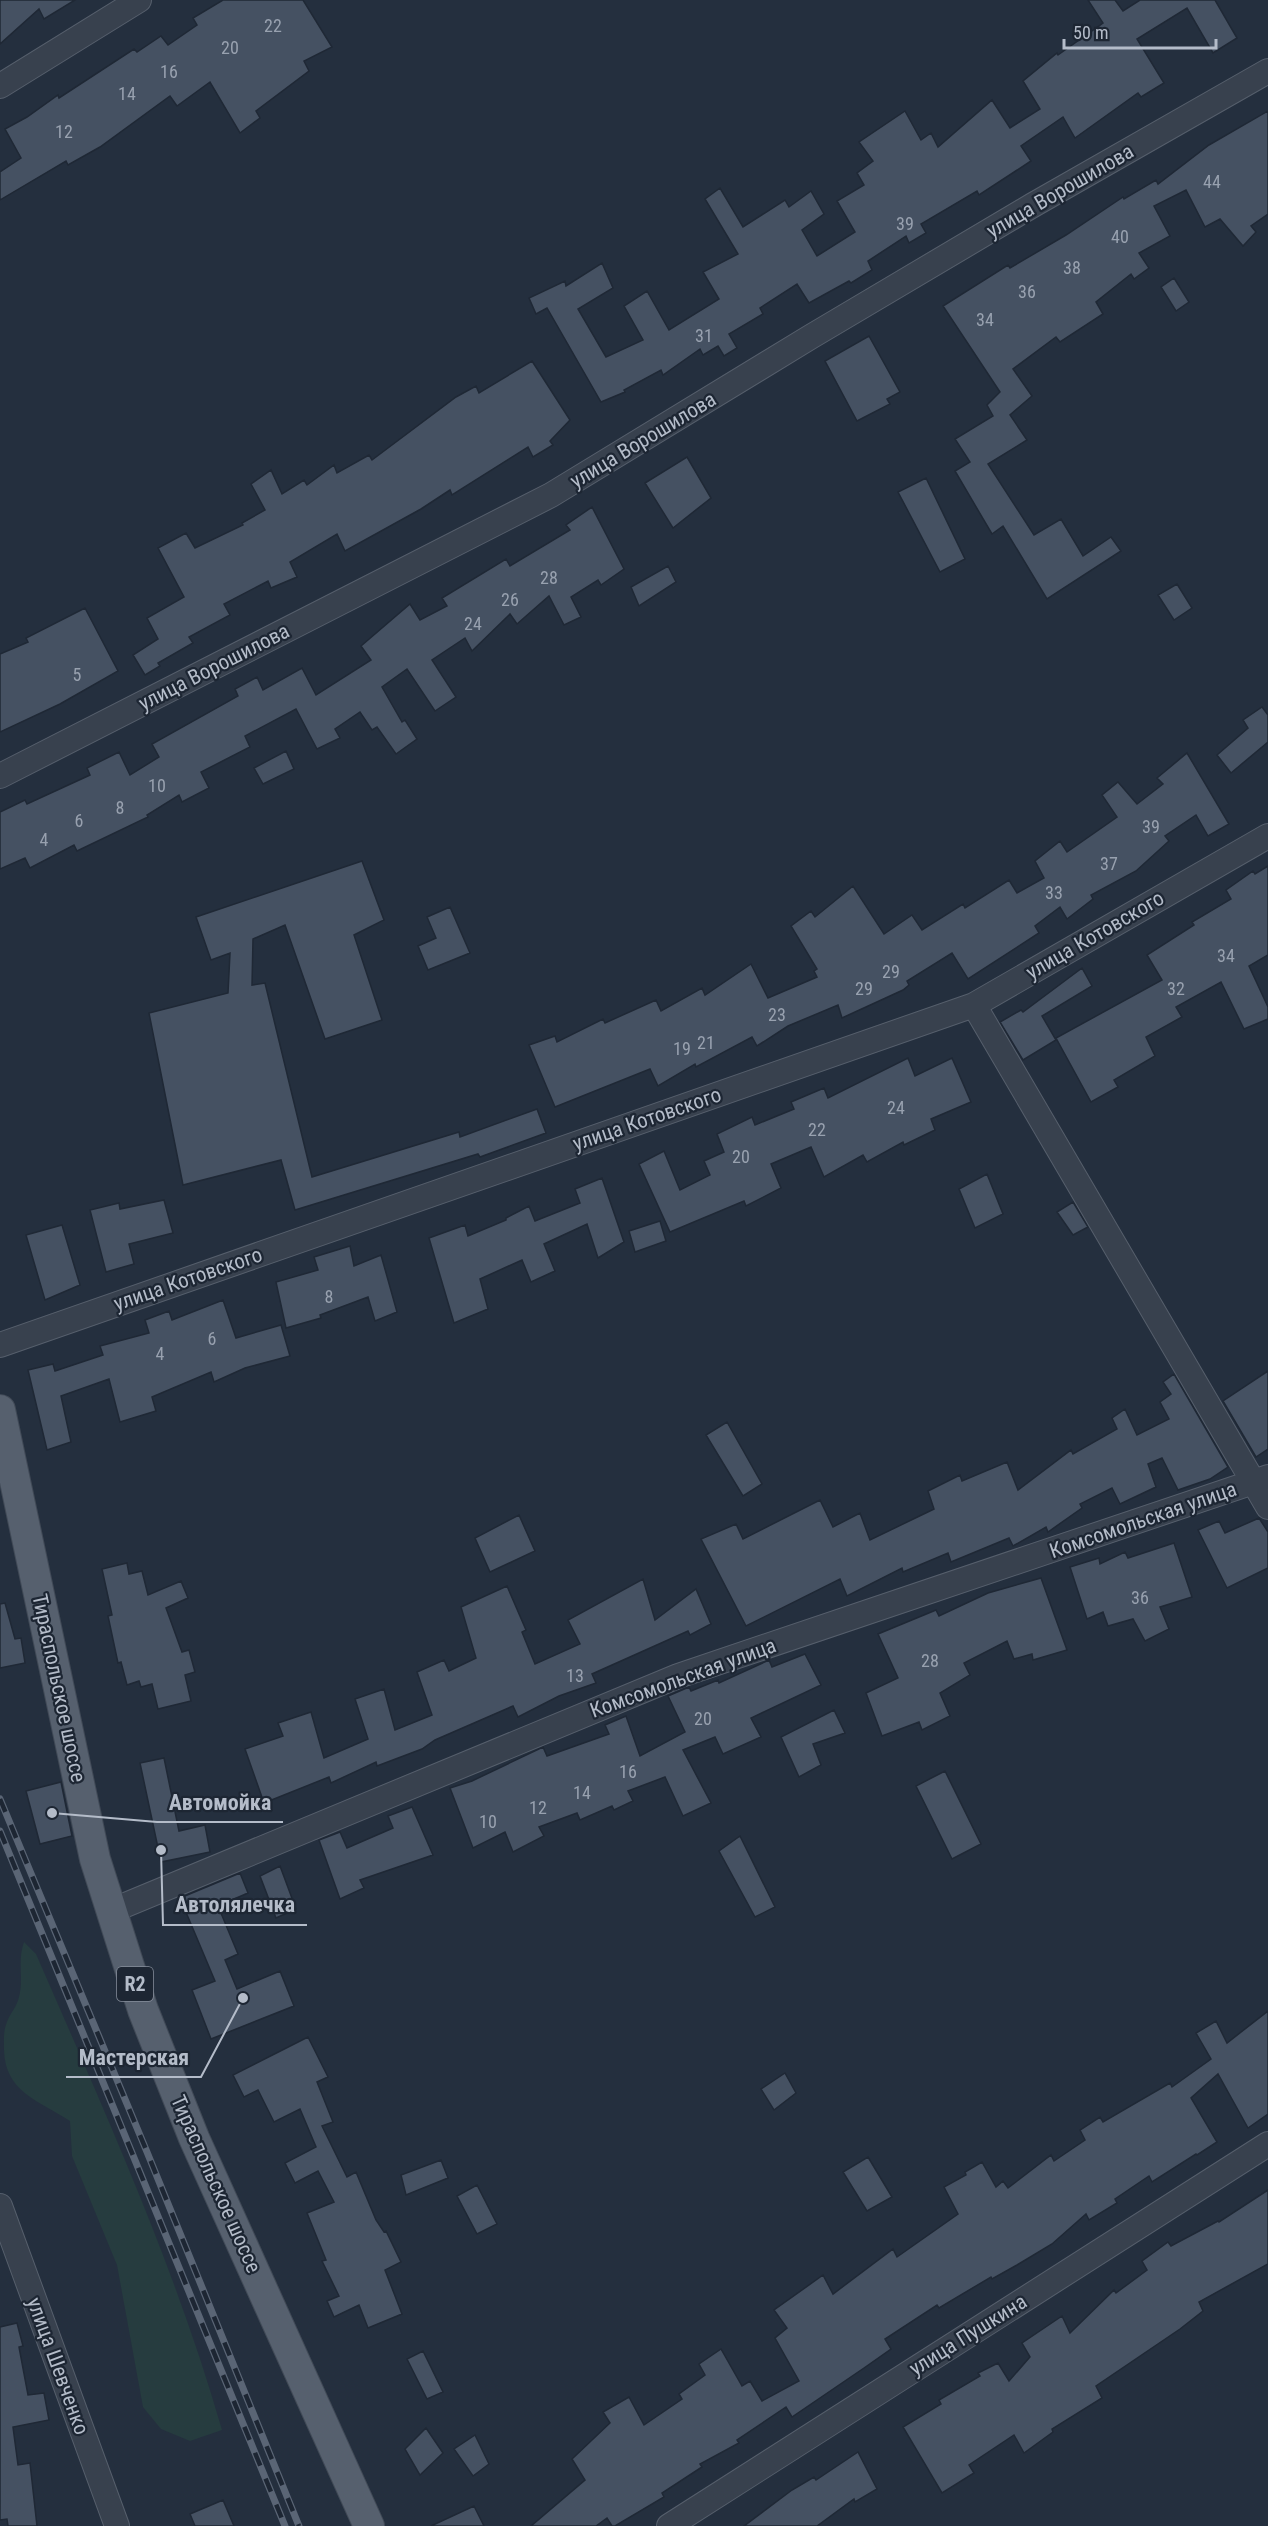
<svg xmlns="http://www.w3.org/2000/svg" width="1268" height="2526" viewBox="0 0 1268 2526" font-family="'Roboto Condensed',sans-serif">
  <rect width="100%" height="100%" fill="#242f3e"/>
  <!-- green -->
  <path fill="#263c3f" d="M24,1942L36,1954C104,2110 175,2266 222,2430L190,2441L161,2429L143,2407L117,2265L72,2156L70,2121C38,2100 5,2092 4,2050C4,2041 3,2031 7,2022C10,2013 17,2007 19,1997C24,1977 17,1962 24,1942Z"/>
  <!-- building -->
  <path fill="#455162" stroke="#1f2835" stroke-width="1.5" d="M0,0H75L44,19L39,9L0,44Z
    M223,0H303L332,47L304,61L309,71L256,111L260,118L240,133L210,82L177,106L170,96L100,147L68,165L66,161L0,200V172L21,158L5,129L27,117L58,95L59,98L134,49L137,52L161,36L168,45L197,25L193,18Z
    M1088,0H1115L1123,11L1140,0H1215L1237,38L1213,53L1187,8L1137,39L1164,83L1141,97L1138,93L1075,138L1063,117L1021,146L1031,161L979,195L977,191L921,224L926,233L909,243L906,236L868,261L872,270L851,283L849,281L809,303L797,284L760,308L763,314L729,334L737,348L724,356L718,346L703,355L700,349L663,375L661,370L624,390L625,392L601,402L547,308L536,314L529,298L565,281L566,286L602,263L613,288L578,309L606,357L643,340L624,306L647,291L669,330L719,299L703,272L738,254L705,199L720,188L743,227L785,200L789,207L811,191L824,214L802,230L817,256L855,232L837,201L864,185L857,173L873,161L859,142L905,111L921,140L931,133L938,147L992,100L1010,128L1040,109L1023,81L1057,53L1058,55L1103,23Z
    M1268,111V214L1251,226L1256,232L1243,246L1220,219L1205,227L1186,190L1154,206L1170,236L1139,253L1149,268L1134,279L1131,274L1096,302L1103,314L1060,342L1056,337L1013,369L1032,396L1010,415L1027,440L988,464L1034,535L1061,519L1083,556L1111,537L1121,551L1047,599L1003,526L992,534L955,471L970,462L955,439L993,416L987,405L1000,392L943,306L1008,265L1010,268L1066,235L1123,197L1124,199L1156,180L1158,184L1209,145Z
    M1174,278L1189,302L1176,311L1161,287Z
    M869,336L900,392L887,399L890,404L857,421L825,361Z
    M532,361L570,420L550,441L553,445L533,457L528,447L452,495L450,490L421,509L345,551L337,534L290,562L297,577L271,588L268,581L224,604L230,615L189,637L193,643L158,663L160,666L145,675L133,655L158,639L147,618L184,597L158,548L186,533L195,548L243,525L242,523L265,510L251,484L271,470L282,494L304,480L307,485L334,465L337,473L369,455L372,460L456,397L476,386L479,393Z
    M687,457L711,498L673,528L645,483Z
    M926,478L965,559L940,572L898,492Z
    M592,507L624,569L601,585L598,580L571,597L581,617L564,625L549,596L517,624L510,614L472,651L465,638L432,660L456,697L435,711L407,669L382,687L402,722L405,720L417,739L396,754L377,727L372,730L360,712L335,729L340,738L317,749L296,709L245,736L250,747L201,772L209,788L182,802L179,795L147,815L148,817L77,851L74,845L30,868L25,858L0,869V812L25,800L27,804L90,775L87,768L119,752L130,775L159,757L152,744L238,696L235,689L257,677L263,690L302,668L316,695L371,660L361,646L410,604L420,620L447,606L442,598L506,559L510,566L570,530L566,525Z
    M668,566L676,582L639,606L631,587Z
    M1177,584L1192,608L1174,620L1158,595Z
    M85,608L118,671L60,704L0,732V654L28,642L26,638Z
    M1262,707L1268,715V742L1231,773L1217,755L1248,728L1243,720Z
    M286,751L294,769L263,784L254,768Z
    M1187,753L1229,824L1208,836L1196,815L1165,836L1169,841L1136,871L1091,895L1093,899L1067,919L1060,907L1035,926L1039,933L968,979L952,953L907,981L909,985L903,990L842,1018L838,1005L788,1026L757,1046L752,1037L696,1067L695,1064L658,1086L650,1069L555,1107L529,1045L555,1036L557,1042L603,1019L605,1023L656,1000L661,1011L702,988L705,995L751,964L768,998L817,977L814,971L817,969L791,926L811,911L815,917L853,886L884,934L912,915L922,930L963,904L965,908L1009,880L1017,893L1044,878L1035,861L1060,841L1067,852L1117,817L1102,795L1118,782L1137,804L1163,784L1157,778Z
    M362,861L384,920L354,935L382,1020L325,1039L285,925L253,939L252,985L265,983L312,1177L459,1132L460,1137L537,1109L546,1133L480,1157L478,1154L295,1210L281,1160L183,1185L149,1013L228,993L230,953L211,960L196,917Z
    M1268,866V955L1249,966L1268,1007V1019L1244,1029L1221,982L1176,1007L1182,1017L1146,1037L1155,1056L1114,1080L1118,1087L1091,1102L1056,1038L1162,980L1147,955L1194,925L1192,922L1231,899L1226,890L1253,871L1255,874Z
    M450,907L470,953L428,970L418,946L436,938L427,917Z
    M1082,968L1092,986L1042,1016L1056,1040L1023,1060L1000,1022L1021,1010L1023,1012Z
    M908,1058L915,1076L952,1058L971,1102L931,1119L935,1130L904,1145L903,1142L867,1162L863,1155L824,1177L811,1147L771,1164L781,1188L746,1206L744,1201L670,1232L639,1164L664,1151L680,1190L710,1175L704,1161L724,1152L717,1134L752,1117L755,1125L794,1109L791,1102L824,1088L828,1098Z
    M987,1174L1003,1214L975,1228L959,1189Z
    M602,1178L624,1242L598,1258L587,1224L544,1244L555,1271L531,1282L522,1260L480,1279L488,1309L454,1323L429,1238L465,1225L468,1236L506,1220V1218L529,1206L535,1221L580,1203L575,1189Z
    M164,1200L173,1233L129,1244L134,1264L106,1272L90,1210L119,1203L120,1209Z
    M1073,1202L1088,1227L1073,1235L1057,1212Z
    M660,1221L666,1241L635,1252L629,1231Z
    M62,1225L80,1285L45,1300L26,1235Z
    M350,1246L354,1266L381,1255L397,1312L375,1321L368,1297L320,1315L321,1318L286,1328L276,1282L318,1270L314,1257Z
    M223,1300L236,1338L281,1325L290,1356L245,1368L214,1382L211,1372L152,1397L156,1411L120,1422L109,1379L61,1396L71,1442L47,1450L28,1370L53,1364L55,1371L103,1355L100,1346L149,1333L145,1320L169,1311L172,1320Z
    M1268,1371V1449L1256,1457L1223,1401Z
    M1174,1374L1228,1467L1210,1479L1178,1490L1162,1458L1148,1464L1156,1487L1120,1504L1112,1488L1080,1504L1082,1508L1048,1532L1046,1527L1013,1546L1009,1538L951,1562L948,1553L903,1572L902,1568L847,1596L840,1579L746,1626L701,1539L736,1524L743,1539L820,1500L833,1527L860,1513L870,1540L934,1509L928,1491L960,1475L962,1481L1007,1462L1018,1490L1071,1450L1073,1454L1117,1429L1112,1418L1125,1409L1137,1435L1169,1419L1160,1402L1171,1394L1163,1382Z
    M727,1422L762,1484L743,1496L706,1435Z
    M519,1515L535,1551L490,1572L475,1538Z
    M1259,1518L1268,1532V1568L1227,1588L1198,1530L1219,1521L1225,1533Z
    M1174,1543L1192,1597L1160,1607L1169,1629L1145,1641L1133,1619L1108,1626L1103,1612L1087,1619L1070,1567L1099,1558L1100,1564L1125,1552L1128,1558Z
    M127,1563L129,1574L142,1571L148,1595L181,1581L188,1598L166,1608L182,1652L189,1650L195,1672L185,1675L191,1701L158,1709L152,1684L141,1687L139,1681L127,1685L121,1662L118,1663L108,1616L112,1615L102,1569Z
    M1041,1578L1067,1650L1033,1660L1032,1654L1014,1659L1007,1641L964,1663L970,1675L940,1693L950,1716L922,1730L919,1722L882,1736L866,1693L898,1678L878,1634L936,1610L939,1616L988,1593Z
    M643,1579L655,1620L696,1589L711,1624L690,1635L688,1631L592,1674L596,1683L559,1696L518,1717L513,1706L435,1740L422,1749L377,1766L376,1762L331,1783L329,1777L264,1803L245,1749L283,1736L278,1723L311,1712L324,1758L368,1739L355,1699L384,1689L395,1730L432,1715L417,1672L444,1660L449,1671L476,1658L461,1607L507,1586L526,1630L522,1632L535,1664L580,1644L568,1620Z
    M5,1603L15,1639L21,1638L25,1663L0,1668V1604Z
    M805,1654L821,1685L751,1718L761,1737L723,1754L715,1737L683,1750L711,1803L683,1816L665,1777L628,1791L633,1801L614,1810L612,1806L580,1820L577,1813L539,1827L544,1836L513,1852L505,1832L473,1848L450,1788L472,1781L543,1747L547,1756L609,1734L605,1725L626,1716L640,1756L685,1732L668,1696L689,1687L691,1691L718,1680L719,1683L769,1660L772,1667Z
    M834,1710L845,1733L813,1744L821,1765L799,1777L781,1737Z
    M164,1758L179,1831L205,1825L210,1852L161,1862L140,1763Z
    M945,1771L981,1844L952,1859L916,1786Z
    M61,1782L72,1836L40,1844L26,1791Z
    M412,1807L433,1855L360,1880L364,1888L340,1899L319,1840L340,1832L347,1848L393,1828L388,1816Z
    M740,1836L775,1907L755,1917L719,1851Z
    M280,1866L296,1909L276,1918L260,1876Z
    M240,1873L248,1893L218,1906L238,1954L225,1960L237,1989L280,1971L294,2006L211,2039L192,1990L215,1981L180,1898Z
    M1268,2011V2114L1248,2128L1218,2074L1191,2098L1217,2142L1197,2155L1196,2154L1152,2182L1149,2176L1115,2199L1117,2203L1089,2220L1086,2214L1052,2244L1017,2265L992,2279L991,2277L939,2308L937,2305L885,2339L891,2349L864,2368L792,2417L786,2407L737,2440L739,2443L700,2464L702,2467L662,2493L664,2497L615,2526H612L607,2518L596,2526H531L585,2480L572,2459L610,2423L603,2412L629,2397L644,2425L682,2399L679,2394L705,2375L699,2364L721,2349L742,2386L750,2381L762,2401L799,2381L775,2338L787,2328L774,2310L823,2275L833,2294L893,2249L897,2257L958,2214L944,2187L966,2175L965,2172L982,2162L996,2187L1003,2181L1008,2188L1051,2155L1054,2161L1085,2140L1080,2130L1100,2117L1103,2122L1170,2083L1172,2087L1211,2059L1196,2033L1216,2021L1227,2043Z
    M308,2037L328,2077L317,2082L333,2122L322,2126L347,2177L356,2172L376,2220L384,2232L386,2231L401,2262L385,2270L402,2314L368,2328L359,2305L334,2317L327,2301L339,2296L322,2261L326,2260L307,2213L334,2202L318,2171L295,2183L285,2163L316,2147L300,2109L274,2122L258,2090L244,2097L233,2075Z
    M785,2073L796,2093L774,2110L761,2089Z
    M868,2157L892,2197L867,2211L843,2172Z
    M441,2160L448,2178L406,2195L401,2175Z
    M477,2185L497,2224L477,2234L457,2196Z
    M1268,2190V2264L1199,2302L1203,2311L1180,2329L1096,2386L1102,2398L1052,2429L1053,2432L1024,2453L1014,2435L969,2465L974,2473L942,2493L903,2427L941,2404L939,2400L980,2376L978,2373L998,2363L1009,2381L1030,2357L1022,2343L1062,2316L1070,2333L1114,2290L1116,2293L1147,2270L1142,2261L1168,2242L1171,2246L1218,2221L1219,2222Z
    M17,2323L23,2346L19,2347L28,2395L44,2393L49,2420L13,2427L18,2465L30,2463L37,2526H8L7,2519L0,2520V2327Z
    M423,2351L443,2392L427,2399L407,2359Z
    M426,2428L443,2453L420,2475L405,2449Z
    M475,2435L489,2464L473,2476L454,2449Z
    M858,2452L877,2489L855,2502L854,2499L817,2526H744L792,2490L814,2477L816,2480Z
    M223,2500L234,2526H195L190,2514Z
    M474,2506L484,2526H431Z"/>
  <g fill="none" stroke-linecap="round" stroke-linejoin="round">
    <defs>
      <path id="minor" d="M0,86L139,0
        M0,776L551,495L812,336L1033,205L1268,71
        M974,1005L1268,1507
        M0,1345L974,1005L1268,836
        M111,1911L678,1676L1268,1477
        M0,2206L117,2526
        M669,2526L1268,2144"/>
      <path id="major" d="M0,1410L95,1859L143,2010L194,2138L369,2526"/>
    </defs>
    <!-- minor casing -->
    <use href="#minor" stroke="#565f6c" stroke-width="26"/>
    <!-- major casing -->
    <use href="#major" stroke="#414a57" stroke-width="32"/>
    <!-- minor -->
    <use href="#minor" stroke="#38414e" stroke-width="24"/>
    <!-- major -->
    <use href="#major" stroke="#56606e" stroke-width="30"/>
    <defs>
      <path id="rail" d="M0,1799L147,2152L299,2526
        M0,1831L285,2526"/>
    </defs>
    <!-- rail casing -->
    <use href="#rail" stroke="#5a6575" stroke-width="7"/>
    <!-- rail -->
    <use href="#rail" stroke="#1d2633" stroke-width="4.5" stroke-dasharray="14" stroke-linecap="butt"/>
  </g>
  <g text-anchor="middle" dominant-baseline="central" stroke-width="4.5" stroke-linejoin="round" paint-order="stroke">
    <!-- number labels -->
    <g font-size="18" fill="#98a1af">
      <text x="273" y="25">22</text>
      <text x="230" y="47">20</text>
      <text x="169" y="71">16</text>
      <text x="127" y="93">14</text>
      <text x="64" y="131">12</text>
      <text x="1212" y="181">44</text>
      <text x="905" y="223">39</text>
      <text x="1120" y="236">40</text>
      <text x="1072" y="267">38</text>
      <text x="1027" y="291">36</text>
      <text x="985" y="319">34</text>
      <text x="704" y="335">31</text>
      <text x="549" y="577">28</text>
      <text x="510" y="599">26</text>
      <text x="473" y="623">24</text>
      <text x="77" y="674">5</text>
      <text x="157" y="785">10</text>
      <text x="120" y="807">8</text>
      <text x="79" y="820">6</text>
      <text x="1151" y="826">39</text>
      <text x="44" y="839">4</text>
      <text x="1109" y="863">37</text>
      <text x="1054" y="892">33</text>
      <text x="1226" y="955">34</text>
      <text x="891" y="971">29</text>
      <text x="864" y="988">29</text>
      <text x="1176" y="988">32</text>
      <text x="777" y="1014">23</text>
      <text x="706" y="1042">21</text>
      <text x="682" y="1048">19</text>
      <text x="896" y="1107">24</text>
      <text x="817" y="1129">22</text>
      <text x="741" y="1156">20</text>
      <text x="329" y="1296">8</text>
      <text x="212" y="1338">6</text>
      <text x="160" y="1353">4</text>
      <text x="1140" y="1597">36</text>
      <text x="930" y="1660">28</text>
      <text x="575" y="1675">13</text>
      <text x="703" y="1718">20</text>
      <text x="628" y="1771">16</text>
      <text x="582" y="1792">14</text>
      <text x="538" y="1807">12</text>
      <text x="488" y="1821">10</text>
    </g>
    <!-- shield labels -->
    <rect fill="#1d2633" stroke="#878f9c" stroke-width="1.5" x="117" y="1967" width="36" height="34" rx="4.5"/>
    <g font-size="20" font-weight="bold" fill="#b4bcc9">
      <text x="135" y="1984">R2</text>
    </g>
    <!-- street labels -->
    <g font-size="21" fill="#b4bcc9" stroke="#1d2633">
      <text transform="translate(1060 191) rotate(-30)">улица Ворошилова</text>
      <text transform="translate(643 440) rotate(-31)">улица Ворошилова</text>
      <text transform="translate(214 667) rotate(-27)">улица Ворошилова</text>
      <text transform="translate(1095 935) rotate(-30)">улица Котовского</text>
      <text transform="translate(647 1119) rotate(-19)">улица Котовского</text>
      <text transform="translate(188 1279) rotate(-19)">улица Котовского</text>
      <text transform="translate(1143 1520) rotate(-19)">Комсомольская улица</text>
      <text transform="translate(683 1678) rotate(-20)">Комсомольская улица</text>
      <text transform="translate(59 1688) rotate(78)">Тираспольское шоссе</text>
      <text transform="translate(216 2184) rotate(66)">Тираспольское шоссе</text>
      <text transform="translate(968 2335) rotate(-32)">улица Пушкина</text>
      <text transform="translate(58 2366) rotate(70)">улица Шевченко</text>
    </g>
  </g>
  <!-- callouts -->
  <path fill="none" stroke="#b4bcc9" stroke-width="2" d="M52 1813L157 1822H283M161 1850L163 1925H307M243 1998L201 2077H66"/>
  <g fill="#b4bcc9" stroke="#1d2633" stroke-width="2">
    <circle cx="52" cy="1813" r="6"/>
    <circle cx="161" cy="1850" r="6"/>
    <circle cx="243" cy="1998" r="6"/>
  </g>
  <g font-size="22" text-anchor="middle" font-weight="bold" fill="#b4bcc9" stroke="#1d2633" stroke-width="4.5" stroke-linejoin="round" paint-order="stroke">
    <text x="220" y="1810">Автомойка</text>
    <text x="235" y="1912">Автолялечка</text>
    <text x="134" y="2065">Мастерская</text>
  </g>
  <!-- scale -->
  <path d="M1064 39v9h152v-9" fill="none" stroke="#b4bcc9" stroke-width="3"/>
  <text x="1073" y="39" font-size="18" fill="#b4bcc9" stroke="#1d2633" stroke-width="4.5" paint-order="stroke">50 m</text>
</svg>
